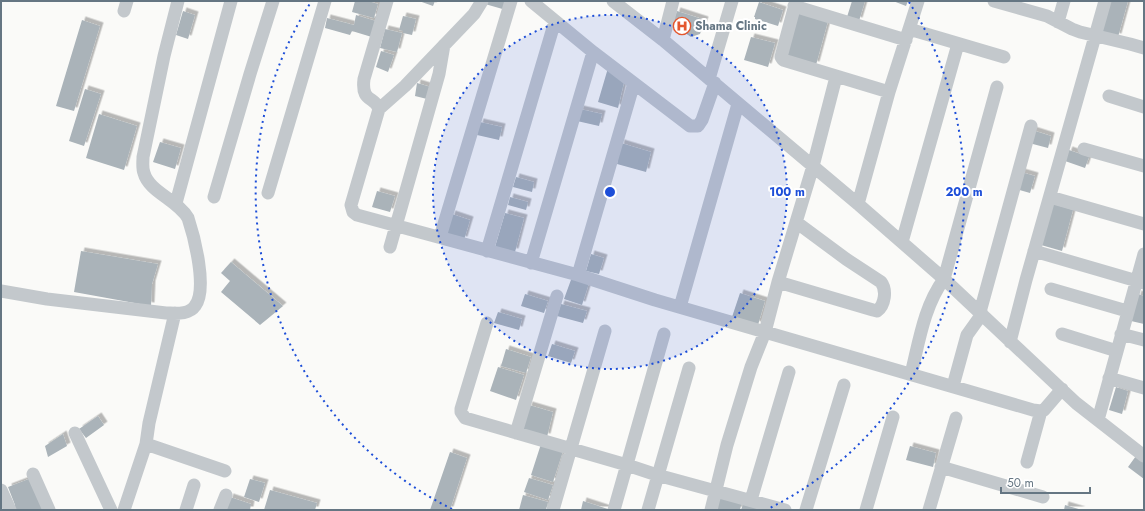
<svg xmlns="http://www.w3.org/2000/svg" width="1145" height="511" viewBox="0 0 1145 511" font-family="Jost,sans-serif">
  <defs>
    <filter id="shadow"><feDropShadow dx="3.5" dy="-3.5" stdDeviation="0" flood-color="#0004"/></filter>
  </defs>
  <rect width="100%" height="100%" fill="#fafaf8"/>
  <!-- building -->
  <path fill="#aab3b9" filter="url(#shadow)" d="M355,1H368L378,4L374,18L352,12Z
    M419,1H435L433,6Z
    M486,1H509L506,10L485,4Z
    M852,1H865L859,21L847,17Z
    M893,1H908L906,6Z
    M1109,1H1128L1118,37L1100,32Z
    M759,2L783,10L778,26L755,19V17H754Z
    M183,11L195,15L188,39L176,35Z
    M677,11L705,20L700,34L691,37L672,24Z
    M797,13L828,21L816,65L785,57Z
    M356,15L379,22L375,38L352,31L350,35L325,28L327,18L354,25Z
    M403,16L416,19L412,35L403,33V31L399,30Z
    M82,20L100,26L74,111L56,106Z
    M385,29L402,33L397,52L380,48Z
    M751,37L775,43L768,67L744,60Z
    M381,51L394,55L388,72L376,67Z
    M608,68L624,82L618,108L598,102Z
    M417,83L434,88L431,100L415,96Z
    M85,89L101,94L84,146L69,141Z
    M580,109L602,114L599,126L577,121Z
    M99,114L137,126L124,170L86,158Z
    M480,122L502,127L499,140L477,135Z
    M1032,130L1051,136L1048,148L1029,143Z
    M160,142L181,148L175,169L153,162Z
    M621,143L651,152L646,172L617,164Z
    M1069,150L1089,157L1085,168L1065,161Z
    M1021,172L1035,176L1030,193L1016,189Z
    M516,177L534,182L532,192L513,187Z
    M377,191L395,196L390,212L372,207Z
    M510,197L528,202L526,210L508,205Z
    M1053,204L1073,210L1062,251L1041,245Z
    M505,213L524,218L515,252L495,247Z
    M452,214L470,220L464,240L445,235Z
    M81,251L158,264L152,284L151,306L74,292Z
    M591,254L604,258L599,274L586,271Z
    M231,262L283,306L260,325L221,292L230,281L221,273Z
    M572,277L589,283L582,305L564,299Z
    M740,293L765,301L758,325L732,317Z
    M525,294L548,301L544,313L521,306Z
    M1138,294L1144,296V324L1131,321Z
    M561,304L587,311L583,323L557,316Z
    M498,312L522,319L519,330L494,323Z
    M552,344L575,351L571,363L548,356Z
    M506,349L531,357L526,373L501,366Z
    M498,367L524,375L516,400L490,391Z
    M1116,387L1128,391L1122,414L1109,410Z
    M529,405L553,412L547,437L522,430Z
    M98,416L104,425L86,438L79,429Z
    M63,434L67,446L48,457L45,446Z
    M541,444L563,451L553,482L531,475Z
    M910,446L936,453L933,467L906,460Z
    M450,452L467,458L450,510H430Z
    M1136,456L1144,462V479L1128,467Z
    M34,477L47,510H13L12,506L15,505L8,487Z
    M529,478L553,485L548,500L524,492Z
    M250,479L265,483L259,502L244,497Z
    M270,490L317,503L315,510H264Z
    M523,495L548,502L546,510H519Z
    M718,495L742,501L740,510H714Z
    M230,497L251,504L250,510H226Z
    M583,501L611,510H581Z
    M744,501L764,510H741Z
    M1065,505L1082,510H1064Z"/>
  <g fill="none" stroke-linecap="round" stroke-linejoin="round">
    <!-- minor -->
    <path stroke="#c3c8cc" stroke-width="13" d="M387,1L364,79C361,103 375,96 379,109L351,205L353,212L357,215L578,275L655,300L1033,410L1041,411L1044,410L1062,389
      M531,1L593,52L690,126H698L702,120L715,83
      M613,1L663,40L858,204L944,279L1076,403L1144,456
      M796,1L781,57L783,60L889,92
      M994,1L1047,16L1072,29L1080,32L1130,44L1144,48
      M794,6L906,40
      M124,11L127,1
      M1058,22L1064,1
      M909,29L1004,57
      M663,40L673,1
      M709,79L732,1
      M1109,96L1144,107
      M379,109L405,86L474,14L482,1
      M1084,149L1144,166
      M268,193L325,1
      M214,197L250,74L273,1
      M1050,197L1144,224
      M176,203L231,1
      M858,204L889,92L918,1
      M440,237L511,1
      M902,242L958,44
      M390,247L439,74L444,45
      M487,251L555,21
      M1034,251L1144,283
      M531,263L593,52
      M578,275L634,83
      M778,282L873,310L877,311C885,305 887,290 881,282L846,259L796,222
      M1051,289L1127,311
      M1,291L47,299L166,313C175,313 189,315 195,306C208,289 194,236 188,218C178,200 149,192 144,173C142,168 143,162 143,157L164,56L178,1
      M680,307L738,104
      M980,312L1031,126
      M487,323L461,409V412L465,418L627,465L657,475L785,510
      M1062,334L1117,351
      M1121,334L1144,340
      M1010,342L1026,280L1105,1
      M911,374C919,342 924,306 944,279L997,87
      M1109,378L1144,388
      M953,386L967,335L982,314
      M1098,420L1144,254
      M75,433L111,510
      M516,433L557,296
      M146,444L149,423L175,313
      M1027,462L1041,411
      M941,467L1043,497
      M33,474L49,510
      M1,490L10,510
      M751,500L789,372
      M124,510L146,444L225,471
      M186,510L194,485
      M220,510L226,495
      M553,510L605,331
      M614,510L664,334
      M648,510L689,368
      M711,510L727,445L751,367L765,332L778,282L813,166L836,77
      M806,510L844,385
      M866,510L893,417
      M929,510L956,418"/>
  </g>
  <!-- distance rings -->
  <circle cx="610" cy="192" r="177" fill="#1d4ed8" fill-opacity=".12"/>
  <g fill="none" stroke="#1d4ed8" stroke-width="2" stroke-dasharray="2 4">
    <circle cx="610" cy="192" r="177"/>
    <path d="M452 509A354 354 0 0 1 311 2M909 2A354 354 0 0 1 768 509"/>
  </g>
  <!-- icons -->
  <defs>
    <symbol id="hospital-ring" viewBox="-11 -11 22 22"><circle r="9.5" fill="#fff" stroke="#e4572e" stroke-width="1.5"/><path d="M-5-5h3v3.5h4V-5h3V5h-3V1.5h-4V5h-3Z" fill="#e4572e"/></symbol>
  </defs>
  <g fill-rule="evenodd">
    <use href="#hospital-ring" x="672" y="16" width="20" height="20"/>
  </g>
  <g text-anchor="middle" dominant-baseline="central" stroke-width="4" stroke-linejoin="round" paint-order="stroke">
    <!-- poi labels -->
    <g font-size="12" font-weight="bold" fill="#657683" stroke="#fff" text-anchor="start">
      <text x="695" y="26">Shama Clinic</text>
    </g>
  </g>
  <circle cx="610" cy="192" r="6" fill="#1d4ed8" stroke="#fff" stroke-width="2"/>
  <g font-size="12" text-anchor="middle" font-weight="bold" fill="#1d4ed8" stroke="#fff" stroke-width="4" stroke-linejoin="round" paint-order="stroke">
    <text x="787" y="196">100 m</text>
    <text x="964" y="196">200 m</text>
  </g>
  <!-- border -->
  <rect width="1145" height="511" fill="none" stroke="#657683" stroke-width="4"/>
  <!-- scale -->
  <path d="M1001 487v6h89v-6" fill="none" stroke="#657683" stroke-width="2"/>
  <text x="1007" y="487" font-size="12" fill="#657683" stroke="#ffffff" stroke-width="3" paint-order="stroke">50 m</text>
</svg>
